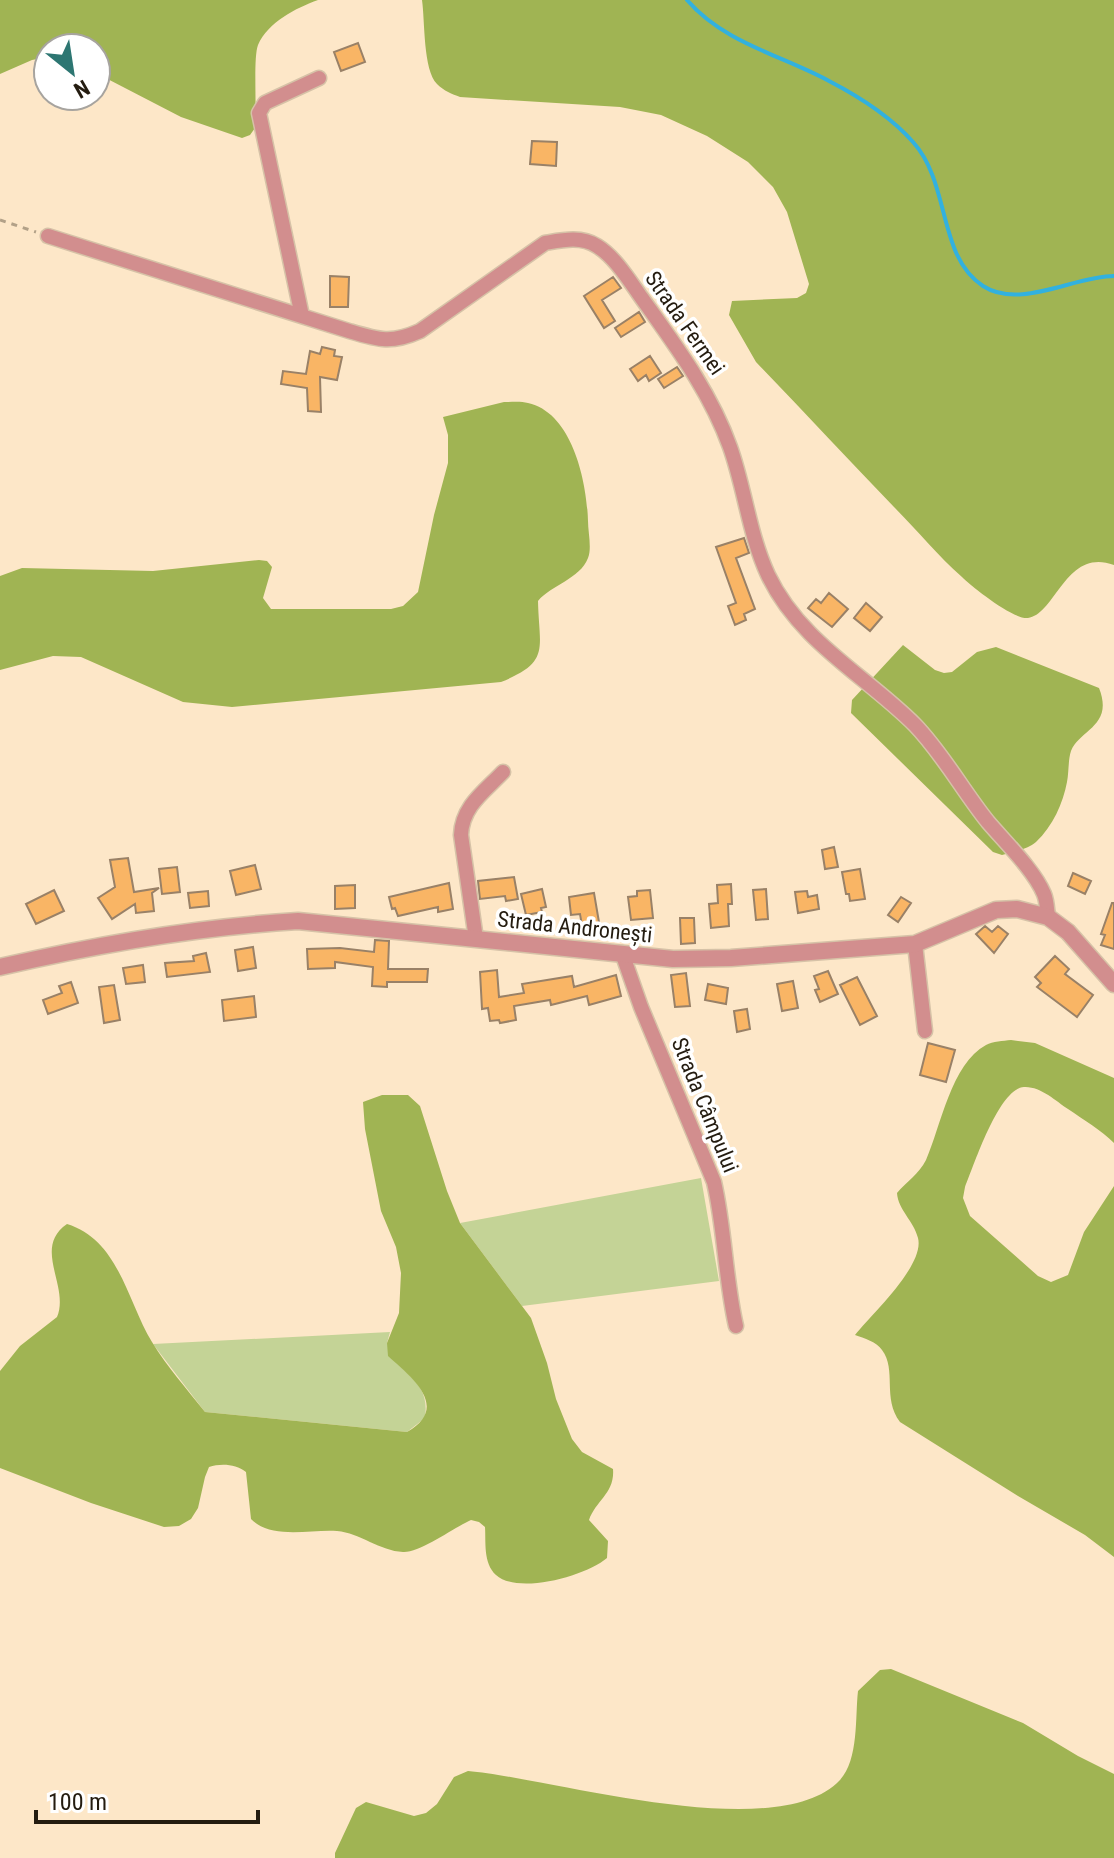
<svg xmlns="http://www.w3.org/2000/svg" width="1114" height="1858" viewBox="0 0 1114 1858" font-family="'Roboto Condensed',sans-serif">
  <rect width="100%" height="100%" fill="#fde7c8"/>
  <!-- green -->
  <path fill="#c4d396" d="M701,1178L719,1281L522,1306L460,1223Z
    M390,1332L387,1343C393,1352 398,1364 406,1372C421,1386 428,1396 425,1418L407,1432L205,1412L153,1344Z"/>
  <!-- forest -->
  <path fill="#a0b453" d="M0,0H318C296,8 268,22 258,45C253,58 257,109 255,128L250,135L242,138L181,117L96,73V48H48V57L32,60L0,74Z
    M422,0H1114V565C1066,547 1056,614 1028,618C1014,620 972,587 962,577C938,556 917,530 894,507C848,459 802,410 756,362L729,315L732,301L797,298L806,293L809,284L787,212L773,187L748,162L707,136L661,115L620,107L460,97C452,94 444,91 437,84C423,70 425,21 422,0Z
    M504,402C512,402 521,401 528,403C573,413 587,483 588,521C588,532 592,548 588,558C580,579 551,585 538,601C539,649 551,662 501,682L232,707L183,702L81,657L53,656L0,670V576L22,568L153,571L259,560L267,561L272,567L263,598L271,609H391L403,606L418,592L434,515L448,463V435L443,417Z
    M903,645L935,670L944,673L952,672L977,652L996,647L1099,688C1114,726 1080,729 1071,751C1068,760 1069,772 1067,782C1063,803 1053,826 1036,842C1028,849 1013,852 1002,855L993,852L851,713L852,700Z
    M1011,1040L1035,1043L1114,1078V1143C1101,1130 1084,1120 1068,1109C1056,1101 1040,1086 1024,1087C999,1088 974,1165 965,1187L963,1198L970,1216L1038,1276L1051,1282L1068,1275L1084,1232L1114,1186V1557L1085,1535L1018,1496L900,1422C882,1398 897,1370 882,1350C877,1342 864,1338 855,1335C872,1314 925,1265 918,1238C914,1221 898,1210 897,1193C906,1182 919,1174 926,1160C941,1126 951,1064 986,1045C993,1041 1003,1041 1011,1040Z
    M382,1095H408L420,1106L447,1191L460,1223L531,1318L547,1363L556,1399L572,1439L582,1452L613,1469C615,1493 596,1500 589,1520L608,1541L607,1558C586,1576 518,1595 496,1575C483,1563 486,1542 485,1527L479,1522L471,1520C453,1528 420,1553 403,1552C380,1551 360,1533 337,1531C311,1529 271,1540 251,1519L246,1472C236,1464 221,1463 209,1467L205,1477L198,1508L191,1519L179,1526L164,1527L91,1503L0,1468V1371L20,1346L57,1317C70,1286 32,1248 67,1224C119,1240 127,1301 152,1342C167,1367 187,1389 205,1412L407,1432C451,1407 411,1377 388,1356L387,1343L399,1313L401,1273L396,1247L381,1211L365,1129L363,1102Z
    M891,1669L1023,1723L1078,1756L1114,1774V1858H335V1853L356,1808L366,1802L414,1816L426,1813L437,1804L454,1777L468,1771C551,1778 777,1847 840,1780C859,1759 855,1717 858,1691L880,1670Z"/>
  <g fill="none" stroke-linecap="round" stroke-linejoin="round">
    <!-- stream -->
    <path stroke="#32b1df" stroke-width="4" d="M687,0C724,43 781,55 829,81C858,96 891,117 913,142C951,184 937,256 983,286C1020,310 1074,276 1114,276"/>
  </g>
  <!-- building -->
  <path fill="#f9b565" stroke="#998167" stroke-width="2" d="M358,43L365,62L341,71L334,52Z
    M532,141L557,142L556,166L530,164Z
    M330,276L349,277L348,307H330Z
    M613,277L621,288L602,300L615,321L604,328L584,296Z
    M639,312L645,322L621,337L615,328Z
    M322,347L335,350L334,356L342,357L337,380L320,377L321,412L308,411L307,388L281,384L283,371L306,374L310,351L320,354Z
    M650,356L661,373L649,381L646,375L638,381L630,369Z
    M677,367L683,376L664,388L658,379Z
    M744,538L749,553L736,558L755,609L744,614L746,620L735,625L728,606L736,603L716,547Z
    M829,593L848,609L832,627L808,608L816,599L821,603Z
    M866,603L882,617L870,631L854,618Z
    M834,847L838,867L825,869L822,850Z
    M128,858L134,892L159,888L152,893L154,911L136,913L135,904L112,919L98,898L115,887L110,860Z
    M255,865L261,889L236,895L230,871Z
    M177,867L180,892L162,894L159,869Z
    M860,869L865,899L850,901L849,894H846L842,872Z
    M1073,873L1091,881L1085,894L1068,886Z
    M514,877L518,899L506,901L505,896L480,899L478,881Z
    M449,883L453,909L438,912V907L398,916L395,908L392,909L389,897Z
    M731,884L732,904H728L729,926L711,928L709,904L718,903L717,885Z
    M355,885V908L335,909V886Z
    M542,889L546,907L541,908L542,912L526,915L521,894Z
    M766,889L768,919L756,920L753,890Z
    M54,890L64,911L36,924L26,904Z
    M650,890L653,918L631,920L628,897L637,896V891Z
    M208,891L209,906L190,908L188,893Z
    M807,891L808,897L817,895L819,909L798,913L795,892Z
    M594,893L600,928L583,931L580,914L571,915L569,897Z
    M901,897L911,903L898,922L888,915Z
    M1112,903H1114V949L1101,945L1105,935L1101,934Z
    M680,918H694L695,943L681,944Z
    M985,926L992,932L998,926L1008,934L994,953L976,934Z
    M375,940L389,941L388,969H428L427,982H387V987L372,986L373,967L335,962V968L308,969L307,949L340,948L374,952Z
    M253,947L256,968L238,971L235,950Z
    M206,953L210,972L167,977L165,963L194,961L193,956Z
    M1055,956L1069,969L1065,974L1093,995L1077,1017L1037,987L1041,983L1035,977Z
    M143,965L145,982L126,984L123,968Z
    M497,970L499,997L524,993L522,984L572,976L574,987L616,975L621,996L589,1005L587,996L551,1005L550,1000L514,1006L516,1020L500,1023L499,1020L490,1021L488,1008L482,1009L480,972Z
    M828,971L838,994L820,1002L815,990L819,989L814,976Z
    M686,973L690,1006L675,1007L671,975Z
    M857,977L877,1016L860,1025L840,985Z
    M793,981L798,1008L782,1011L777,984Z
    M71,982L78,1003L48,1014L43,1000L62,993L59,986Z
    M708,984L728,988L726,1004L705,1000Z
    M114,985L120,1020L104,1023L99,987Z
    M254,996L256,1017L224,1021L222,1000Z
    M747,1009L750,1029L737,1032L734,1011Z
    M928,1043L955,1050L946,1082L920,1075Z"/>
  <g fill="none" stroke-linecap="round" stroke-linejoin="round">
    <defs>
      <path id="minor" d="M48,236L349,331C379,340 391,344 420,331L545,243C563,240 581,236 597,246C615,257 629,280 641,297C675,345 710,391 730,447C745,489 749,534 768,575C800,642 865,675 915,725C943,754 963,791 988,822C1005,842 1034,870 1044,894C1047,901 1047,910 1048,917
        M302,316L259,113L265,103L319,78
        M476,939L461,835C462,806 485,791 503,772
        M915,944L925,1031
        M622,953L641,1007L714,1182C725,1230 725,1278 736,1326"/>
      <path id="tertiary" d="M0,967C99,944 197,927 298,921L673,959L731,958L915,944L996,910L1017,909L1048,917L1068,932L1114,984"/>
    </defs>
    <!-- minor casing -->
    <use href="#minor" stroke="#d6c2a7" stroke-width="17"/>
    <!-- tertiary casing -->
    <use href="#tertiary" stroke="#d6c2a7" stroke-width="19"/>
    <!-- path -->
    <path stroke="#b2a188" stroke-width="3" stroke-dasharray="6 6" stroke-linecap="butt" d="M0,220L36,232"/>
    <!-- minor -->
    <use href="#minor" stroke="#d28e8e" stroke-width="14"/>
    <!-- tertiary -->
    <use href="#tertiary" stroke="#d28e8e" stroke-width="16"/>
  </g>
  <g text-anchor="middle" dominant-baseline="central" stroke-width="7" stroke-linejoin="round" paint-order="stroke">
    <!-- street labels -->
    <g font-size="22" fill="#241c10" stroke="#fff">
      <text transform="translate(685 323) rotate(55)">Strada Fermei</text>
      <text transform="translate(575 927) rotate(6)">Strada Andronești</text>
      <text transform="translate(705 1105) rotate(68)">Strada Câmpului</text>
    </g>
  </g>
  <!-- north arrow -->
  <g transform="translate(72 72) rotate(150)"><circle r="38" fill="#ffffff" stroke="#a7a49f" stroke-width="2"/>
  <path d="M0-6L14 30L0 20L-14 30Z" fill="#2d7672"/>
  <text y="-12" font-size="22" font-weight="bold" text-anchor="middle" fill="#241c10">N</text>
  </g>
  <!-- scale -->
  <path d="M36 1810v12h222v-12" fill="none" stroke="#241c10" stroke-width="4"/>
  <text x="48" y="1810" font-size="24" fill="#241c10" stroke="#ffffff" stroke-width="6" paint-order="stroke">100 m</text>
</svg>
